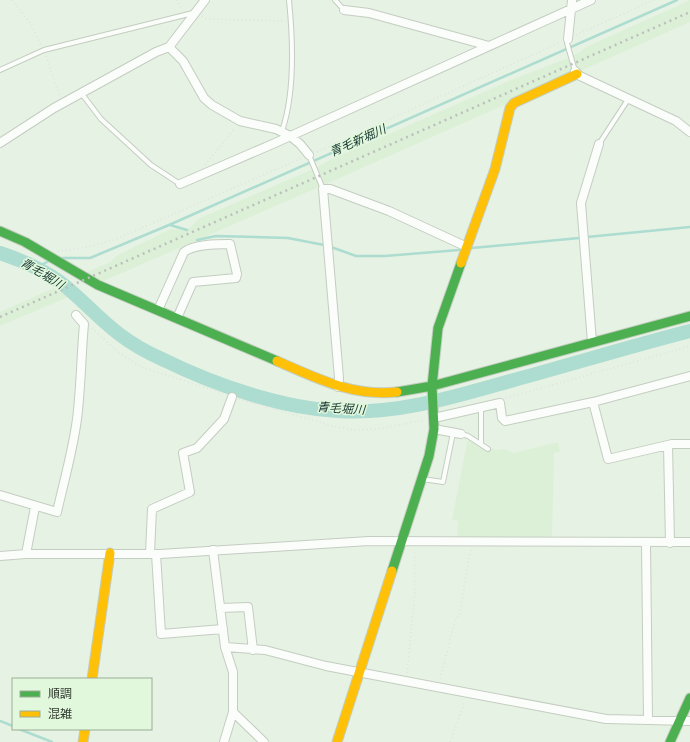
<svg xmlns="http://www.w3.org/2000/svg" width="690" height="742" viewBox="0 0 690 742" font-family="Signika,'Noto Sans JP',sans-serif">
  <rect width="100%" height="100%" fill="#e6f2e3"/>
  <!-- built -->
  <path fill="#dcf0d7" d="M690,0V22L580,71L577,70L572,56L582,51L584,48Z
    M568,58L573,70L504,105L326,184L323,183L316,168L328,161L511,80Z
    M313,169L319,187L101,282L85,273L110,262L118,255L171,229L183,230L190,228L198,219Z
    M54,288L68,297L0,326V312Z
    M468,438L488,452L490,448L498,450L503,449L514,453L558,442L560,452L554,453L552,535L549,538L457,537L458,521L452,520Z"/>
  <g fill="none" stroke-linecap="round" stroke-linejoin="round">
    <!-- stream -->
    <path stroke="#addcd0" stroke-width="2.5" d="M170,225L187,230
      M587,237L690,227
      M197,240L216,236L288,238L324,245
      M331,247L356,256H385L459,250
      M472,248L579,238
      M62,258H90L169,225L677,0
      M35,268L49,261
      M0,721L13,726
      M19,729L52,742"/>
    <!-- river -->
    <path stroke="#addcd0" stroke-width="14" d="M0,253C21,260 42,269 60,282C81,298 98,318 119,334C132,344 148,353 164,360C215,385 281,408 338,411C398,415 457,396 514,380C573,364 631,346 690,331"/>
    <defs>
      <path id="lane" d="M335,0L344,10
        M568,39L567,43L575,71
        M0,70L44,50L193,13
        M82,94L101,119L151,165L180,184
        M282,131C295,93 293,40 289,0
        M599,144L629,98
        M309,155L323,189
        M461,434L468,436L488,449
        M481,444V407
        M422,479L443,482L453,433"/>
      <path id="street" d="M344,10L369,13L489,46
        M568,39L572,0
        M169,47L183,61L204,98L212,105L240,121L276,129L290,136L300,144L309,155
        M575,71L580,76L676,121L690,132
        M0,143L54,108L156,52L169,47L205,0
        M180,184L275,143L591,0
        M158,310L184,252C194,244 218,244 230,244L237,274L236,278L193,282L177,318
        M592,342L581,203L599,144
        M338,387L339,378L323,189H330L389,211L467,247
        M593,402L608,459L672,444H690
        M434,418L500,403L502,418L505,421L593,402L690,376
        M434,429L461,434
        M668,445L670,543
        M0,495L57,512C64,481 73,450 77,419C81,388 81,356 84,324L76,315
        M646,543L648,719
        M213,550L225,647L265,650L326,666L606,719L690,721
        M150,553L152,509L190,492L183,453L197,448L224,419L232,397
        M26,554L35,507
        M156,554L161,634L223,629
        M0,556L26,554H160L369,541L690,542
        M220,608L248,607L253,650
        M233,712L264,742
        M224,742L233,712V672L225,647"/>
      <path id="fast" d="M0,231L25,242L98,285L277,361
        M397,392L432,386L690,316
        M392,571L429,456L434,429L432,386L438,328L461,263
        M670,742L690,698"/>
      <path id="slow" d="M461,263L495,169L510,108L514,103L577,74
        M277,361C316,378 353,397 397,392
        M92,679L110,553
        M83,742L85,729
        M337,742L392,571"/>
    </defs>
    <!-- lane casing -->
    <use href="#lane" stroke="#c4cdc1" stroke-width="6"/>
    <!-- street casing -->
    <use href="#street" stroke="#c4cdc1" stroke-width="10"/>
    <!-- fast casing -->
    <use href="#fast" stroke="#c4cdc1" stroke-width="11"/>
    <!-- slow casing -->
    <use href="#slow" stroke="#c4cdc1" stroke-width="11"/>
    <!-- path -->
    <path stroke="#dfe3de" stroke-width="1.5" stroke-dasharray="1 3" stroke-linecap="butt" d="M12,0L31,24L41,45
      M176,0L183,10
      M202,16L207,19L285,21
      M576,35L654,0
      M46,56L60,96
      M317,152L561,42
      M205,165L235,128
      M58,251L83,248L114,240L302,158
      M92,328L117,351L141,367L226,394
      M506,398L690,346
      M239,399L333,426L353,430L378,429L424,420
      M407,673L415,592V549
      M440,679L455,621L459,615L471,549
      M450,742L465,701"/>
    <!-- lane -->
    <use href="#lane" stroke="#fbfdfb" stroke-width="4"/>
    <!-- street -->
    <use href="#street" stroke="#fbfdfb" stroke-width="8"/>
    <!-- fast -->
    <use href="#fast" stroke="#4caf50" stroke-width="9"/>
    <!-- slow -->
    <use href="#slow" stroke="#ffc107" stroke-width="9"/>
    <!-- rail -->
    <path stroke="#bcbfbc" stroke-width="2.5" stroke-dasharray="2 4" stroke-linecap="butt" d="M0,317L690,12"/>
  </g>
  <g text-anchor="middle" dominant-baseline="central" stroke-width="3" stroke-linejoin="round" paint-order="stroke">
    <!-- water labels -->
    <g font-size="12" font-style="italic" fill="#163631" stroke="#e2f8dd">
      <text transform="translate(358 141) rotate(-24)">青毛新堀川</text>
      <text transform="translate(42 274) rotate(31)">青毛堀川</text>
      <text transform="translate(341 409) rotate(4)">青毛堀川</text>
    </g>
  </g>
  <!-- legend -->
  <rect x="12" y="678" width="140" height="52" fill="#e2f8dd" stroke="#9bac97"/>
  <rect x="20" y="691" width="20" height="6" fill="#4caf50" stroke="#9bac97"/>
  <text x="48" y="698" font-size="12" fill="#30392e">順調</text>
  <rect x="20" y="711" width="20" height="6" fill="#ffc107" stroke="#9bac97"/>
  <text x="48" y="718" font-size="12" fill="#30392e">混雑</text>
</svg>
